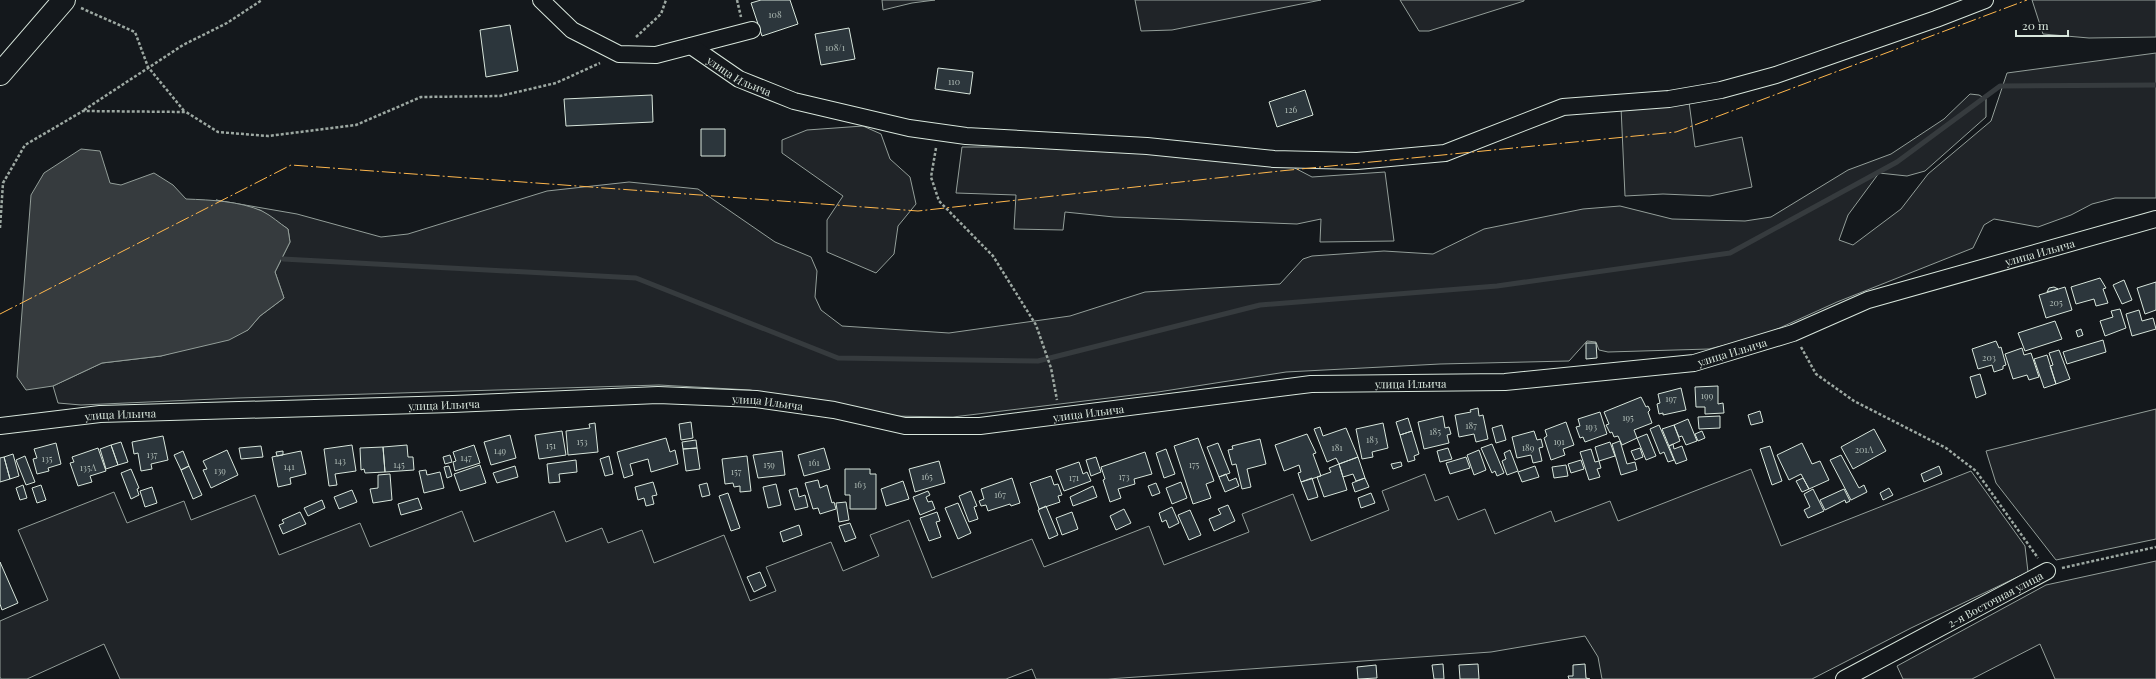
<svg xmlns="http://www.w3.org/2000/svg" width="2156" height="679" viewBox="0 0 2156 679" font-family="'Playfair Display',serif">
  <rect width="100%" height="100%" fill="#14181c"/>
  <!-- green -->
  <path fill="#202428" stroke="#939e99" d="M882,0H935L912,3L883,10Z
    M1135,0H1321L1172,30L1141,31Z
    M1400,0H1524V1L1429,31H1419Z
    M2032,0H2156V37L2089,38L2043,34Z
    M2156,53V198H2115L2092,204L2071,215L2038,227L1994,219L1984,225L1973,248L1837,302L1762,336L1709,349L1608,352L1599,350L1596,342L1587,341L1569,361L1440,364L1286,372L1158,392L953,417L889,416L750,390L659,385L238,398L81,405L58,403L53,386L102,363L161,356L248,330L260,316L284,298L275,272L290,242L288,229L260,210L216,200L297,214L381,237L408,234L547,191L629,182L698,189L775,242L811,257L817,271L815,297L821,310L842,326L949,333L1070,316L1145,292L1280,284L1303,259L1312,256L1384,251L1433,254L1484,229L1583,209L1620,206L1672,219L1745,221L1771,217L1848,170L1891,154L1944,119L1970,94L1979,95L1986,99V117L1925,171L1907,176L1879,173L1848,215L1839,240L1853,245L1901,209L1928,174L1991,121L2007,73Z
    M1689,102L1695,147L1742,137L1752,187L1710,196L1663,194L1625,196L1621,107Z
    M863,126L881,134L890,159L910,177L916,204L898,226L894,254L876,273L827,252V220L843,196L782,153V140L807,130Z
    M962,147H1145L1289,165L1312,177L1385,172L1394,241L1320,242L1321,219L1297,224L1114,217L1065,212L1063,230L1014,229L1016,195L956,193Z
    M2156,409V539L2056,560L1996,483L1986,451Z
    M1751,469L1781,546L1971,471L2025,546L2028,572L1911,628L1812,679H1602L1598,657L1585,636L1491,652L1108,679H1036L1032,669L1006,679H120L104,644L27,679H1L0,677V621L48,600L18,530L114,492L127,523L184,501L191,520L255,495L279,555L360,523L370,547L462,511L474,542L554,511L566,542L602,528L608,543L642,530L654,563L724,535L750,601L776,591L766,567L831,542L843,571L879,556L870,535L909,520L932,578L1032,539L1044,567L1149,526L1164,565L1249,532L1242,514L1293,494L1311,541L1389,510L1382,491L1425,474L1435,501L1448,496L1458,520L1485,509L1495,534L1551,511L1555,522L1610,501L1618,521Z
    M2156,561V679H2055L2040,644L1972,679H1903L1897,666L2046,585Z"/>
  <!-- water -->
  <path fill="#363b3e" stroke="#939e99" d="M81,149L100,151L110,183L121,185L154,173L173,185L186,199C211,200 239,201 262,211C272,216 279,223 288,229L290,242L275,272L284,298L260,316L248,330L229,340L161,356L102,363L53,386L26,390L17,377L31,195L44,173Z"/>
  <g fill="none" stroke-linecap="round" stroke-linejoin="round">
    <!-- stream -->
    <path stroke="#363b3e" stroke-width="5" d="M283,259L636,278L838,358L1038,361L1260,305L1497,286L1730,253L1897,162L2000,86L2156,85"/>
  </g>
  <!-- building -->
  <path fill="#2c363c" stroke="#d8e6dc" d="M761,0H790L798,24L762,36L751,3Z
    M510,25L518,71L486,77L480,30Z
    M849,28L855,59L821,65L815,34Z
    M938,68L973,72L970,94L935,89Z
    M1305,90L1313,115L1277,127L1269,102Z
    M652,95L653,122L566,126L564,99Z
    M701,129H725V156H701Z
    M2100,278L2106,288L2103,289L2108,303L2096,306L2094,299L2076,304L2071,287Z
    M2124,280L2132,300L2122,304L2113,285Z
    M2156,282V310L2145,314L2137,288Z
    M2054,287L2058,289L2047,292L2049,288Z
    M2065,287L2072,310L2046,318L2039,295Z
    M2120,309L2126,328L2105,336L2100,321L2113,317L2111,311Z
    M2139,310L2142,321L2153,318L2156,329L2132,336L2126,314Z
    M2055,321L2062,339L2025,351L2018,333Z
    M2081,329L2083,335L2078,337L2076,331Z
    M2103,340L2106,352L2067,364L2063,352Z
    M1996,341L1999,348L2001,347L2006,365L2003,366V369L1994,372L1992,365L1978,369L1972,349Z
    M1586,343H1596L1597,358L1586,359Z
    M2022,348L2024,355L2031,353L2039,377L2029,380L2027,375L2013,379L2005,354Z
    M2059,350L2070,379L2056,384L2050,366L2053,365L2049,353Z
    M2047,355L2056,384L2044,388L2034,359Z
    M1980,374L1986,394L1976,398L1970,377Z
    M1718,386V404L1723,403L1724,413L1705,414V407H1696L1695,387Z
    M1681,388L1686,410L1663,415V413L1659,414L1657,404L1660,403L1658,394Z
    M1641,397L1646,407L1648,406L1650,410L1648,412L1652,423L1634,430L1637,438L1622,445L1618,436L1614,437L1612,432L1610,433L1606,425L1609,424L1604,412Z
    M1478,408L1479,416L1483,415L1488,439L1476,442L1474,434L1459,437L1455,415L1471,412L1470,410Z
    M1760,411L1763,422L1751,425L1748,415Z
    M1600,412L1607,434L1585,442L1583,437L1580,438L1576,427L1580,426L1578,419Z
    M1443,416L1445,428L1449,427L1451,434L1447,435L1449,443L1424,449L1418,422Z
    M1720,416V428L1699,429L1698,417Z
    M1408,418L1412,431L1400,435L1396,422Z
    M1688,419L1697,441L1686,445L1682,436L1679,437L1674,425Z
    M691,422L693,438L681,440L679,424Z
    M1566,422L1574,445L1563,449L1565,455L1551,460L1544,438L1547,436L1545,430Z
    M595,423L598,452L568,455L566,431L590,428L589,424Z
    M1383,423L1388,448L1372,452L1373,457L1362,459L1356,429Z
    M1502,425L1506,440L1496,443L1492,428Z
    M1659,425L1674,460L1668,462L1664,452L1660,454L1650,429Z
    M1674,425L1680,441L1669,446L1662,429Z
    M1320,427L1323,436L1346,428L1358,457L1339,464L1336,458L1327,462L1314,429Z
    M1874,429L1886,451L1853,469L1841,447Z
    M562,431L566,455L539,459L535,435Z
    M1412,431L1419,454L1414,456L1415,460L1408,462L1400,435Z
    M1534,431L1537,440L1541,439L1543,447L1539,448L1542,461L1533,463L1531,455L1517,458L1512,437Z
    M1702,431L1705,438L1698,441L1695,434Z
    M1307,434L1316,453L1313,454L1321,476L1301,482L1298,473L1301,472L1299,465L1284,471L1275,445Z
    M1647,434L1656,456L1646,460L1637,438Z
    M510,435L516,458L491,465L484,442Z
    M163,436L168,460L151,464L152,469L141,471L138,453L134,454L132,442Z
    M666,438L670,452L675,450L678,464L651,472L648,459L630,464L633,475L624,478L617,452Z
    M1198,438L1214,481L1206,484L1211,498L1193,504L1174,446Z
    M1260,439L1266,464L1247,469L1251,487L1242,489L1236,464L1232,465L1228,450L1233,449L1232,446Z
    M696,440L697,448L683,449L682,442Z
    M1620,441L1627,464L1635,462L1637,470L1621,475L1612,444Z
    M121,442L128,462L118,465L111,445Z
    M1610,442L1615,456L1599,461L1595,447Z
    M56,443L61,464L48,468L49,471L37,474L33,459L37,458L34,449Z
    M1218,443L1230,473L1219,477L1207,447Z
    M1802,443L1812,464L1820,461L1829,480L1809,489L1801,474L1789,480L1777,455Z
    M1492,444L1504,473L1497,476L1495,471L1492,473L1481,448Z
    M1673,444L1674,449L1682,446L1687,460L1676,464L1669,446Z
    M111,445L118,465L106,469L100,449Z
    M352,445L356,471L335,474L337,485L329,486L324,449Z
    M407,445L408,457H413L414,470L385,472L383,447Z
    M474,445L480,463L455,471L453,462L456,461L453,452Z
    M261,446L263,457L241,459L239,448Z
    M1770,446L1782,481L1772,485L1760,449Z
    M383,447L385,472L365,473L364,469L361,470L360,448Z
    M98,448L106,471L90,476L92,482L78,486L70,463L74,462L72,457Z
    M697,448L700,469L686,471L683,449Z
    M824,448L830,469L804,476L798,455Z
    M1448,448L1452,459L1440,462L1437,451Z
    M1640,448L1643,457L1635,460L1631,451Z
    M1166,449L1175,474L1164,478L1156,453Z
    M1591,449L1595,462L1599,461L1601,468L1597,469L1600,477L1589,480L1580,452Z
    M227,450L238,475L211,488L203,470L207,469L203,461Z
    M1479,450L1486,470L1474,475L1467,455Z
    M1510,450L1518,471L1507,475L1502,461L1506,459L1504,453Z
    M183,451L189,466L181,470L174,455Z
    M283,451V455L277,456L276,452Z
    M301,451L306,474L290,478L291,484L278,487L272,457Z
    M782,451L785,475L758,478L753,455Z
    M1145,452L1152,474L1134,479L1135,484L1118,489L1121,498L1110,502L1103,480L1105,479L1101,467Z
    M13,454L19,476L10,479L4,457Z
    M450,455L452,462L445,464L443,457Z
    M1841,455L1859,488L1864,485L1867,492L1851,500L1830,460Z
    M25,456L35,482L26,485L16,460Z
    M609,456L613,474L605,476L600,459Z
    M747,456L751,491L740,492V486L734,487L733,483L725,484L722,459Z
    M4,457L10,479L0,482V458Z
    M1096,457L1101,472L1091,476L1086,460Z
    M1358,457L1365,478L1356,481L1353,474L1343,477L1339,464Z
    M1466,457L1470,468L1450,474L1446,463Z
    M576,460L577,472L559,474L560,482L549,483L547,464Z
    M1581,460L1584,469L1571,473L1568,464Z
    M939,461L945,483L915,492L909,469Z
    M1079,462L1083,474L1087,472L1091,481L1064,491L1056,470Z
    M1401,462L1402,466L1393,469L1391,464Z
    M1339,464L1347,490L1324,497L1317,477L1331,472L1329,468Z
    M480,465L486,483L460,491L454,474Z
    M1566,465L1568,476L1554,478L1552,467Z
    M189,466L202,495L193,499L181,470Z
    M449,466L452,476L447,478L444,467Z
    M515,466L518,477L497,483L493,473Z
    M1535,466L1539,477L1522,482L1518,472Z
    M1939,466L1942,474L1924,482L1921,474Z
    M131,469L139,488L137,489L139,495L131,499L121,473Z
    M845,469H870V474H876V509H850V495H845Z
    M426,470L427,475L440,472L444,488L424,493L419,471Z
    M390,474L392,500L373,503L370,489L378,488V475Z
    M1226,474L1229,481L1236,478L1239,486L1225,492L1219,477Z
    M1051,476L1054,485L1058,484L1062,495L1058,496L1060,502L1039,509L1030,483Z
    M1012,478L1020,503L1011,506L1010,504L988,511L986,505L981,506L979,501L984,499L981,489Z
    M1312,478L1318,497L1308,500L1301,482Z
    M1365,478L1369,487L1355,492L1352,483Z
    M1803,478L1809,489L1802,492L1796,481Z
    M818,480L820,488L827,485L832,503L834,502L836,509L820,514L818,508L813,509L805,483Z
    M903,481L909,499L886,506L881,489Z
    M653,482L657,495L652,496L654,504L646,506L644,498L638,500L635,487Z
    M1181,482L1187,498L1172,504L1166,488Z
    M707,483L710,495L702,497L699,485Z
    M1156,483L1160,493L1152,496L1148,486Z
    M776,484L781,505L768,508L763,487Z
    M23,485L27,498L20,500L16,488Z
    M41,485L46,500L37,503L32,488Z
    M1093,486L1097,497L1073,506L1070,497Z
    M152,487L157,503L145,507L140,491Z
    M797,488L799,497L805,495L808,507L795,510L789,490Z
    M1889,488L1893,495L1883,500L1880,493Z
    M1813,489L1824,511L1808,518L1804,510L1810,507L1804,494Z
    M1844,489L1850,501L1846,503L1845,500L1825,510L1820,500Z
    M352,490L357,502L339,509L334,497Z
    M928,491L930,495L926,497L928,502L932,501L935,509L920,515L913,497Z
    M971,491L977,506L974,507L978,519L969,522L959,496Z
    M728,493L740,528L731,531L719,496Z
    M1371,493L1375,503L1361,508L1358,498Z
    M418,498L422,509L401,515L398,504Z
    M322,500L325,508L308,516L304,508Z
    M846,502L849,520L839,522L836,503Z
    M958,503L971,533L958,539L945,508Z
    M1228,505L1235,521L1214,531L1209,519L1221,514L1218,509Z
    M1046,506L1058,535L1049,539L1038,510Z
    M1172,507L1179,523L1169,528L1166,520L1162,522L1159,513Z
    M1124,509L1131,523L1116,530L1110,516Z
    M1190,510L1201,535L1189,540L1178,515Z
    M300,512L306,524L283,534L279,525L284,523L282,520Z
    M937,512L940,521L936,522L941,537L929,541L920,518Z
    M1072,512L1078,529L1062,535L1056,518Z
    M850,523L856,538L845,542L839,526Z
    M799,525L802,535L783,542L780,532Z
    M0,562L18,603L2,610L0,604Z
    M760,572L766,586L754,592L747,577Z
    M1443,664L1444,679H1434L1432,665Z
    M1478,664L1479,679H1460L1459,665Z
    M1585,664L1586,678L1590,679H1569L1568,676H1573V665Z
    M1376,665L1377,678L1358,679L1357,667Z"/>
  <g fill="none" stroke-linecap="round" stroke-linejoin="round">
    <defs>
      <g id="minor">
        <path d="M541,0L572,30L619,54L656,55L752,30"/>
        <path id="s1" d="M691,46L739,79L794,101L909,128L966,136L1147,146L1274,159L1357,161L1445,153L1563,107L1669,99L1721,90L1776,75L1936,19L1985,0"/>
        <path id="s2" d="M0,426L100,414L453,404L658,395L756,399L834,410L905,426H980L1311,384L1505,382L1694,363L1793,333L1868,300L2156,219"/>
        <path id="s3" d="M1844,679L2047,571"/>
      </g>
      <path id="primary" d="M0,74L64,0"/>
    </defs>
    <!-- minor casing -->
    <use href="#minor" stroke="#d8e6dc" stroke-width="18"/>
    <!-- primary casing -->
    <use href="#primary" stroke="#d8e6dc" stroke-width="24"/>
    <!-- path -->
    <path stroke="#9da8a2" stroke-width="2.5" stroke-dasharray="3 2" stroke-linecap="butt" d="M737,0L741,17
      M81,8L135,32L148,67L185,112
      M636,37L661,14L666,0
      M84,110L183,45L227,23L262,0
      M936,148L931,177L939,201L993,256L1036,325L1051,368L1057,400
      M0,228L3,183L25,145L83,111L186,112L218,132L268,136L356,125L421,97L500,96L556,83L600,63
      M1801,347L1816,374L1854,401L1946,448L1976,471L2038,558
      M2062,568L2156,547"/>
    <!-- minor -->
    <use href="#minor" stroke="#14181c" stroke-width="16"/>
    <!-- primary -->
    <use href="#primary" stroke="#14181c" stroke-width="22"/>
    <!-- power -->
    <path stroke="#ffb74d" stroke-width="1" stroke-dasharray="14 3 2 3" stroke-linecap="butt" d="M0,314L291,165L918,211L1280,171L1676,132L2027,0"/>
  </g>
  <g text-anchor="middle" dominant-baseline="central" stroke-width="3" stroke-linejoin="round" paint-order="stroke">
    <!-- number labels -->
    <g font-size="9" fill="#adbab4">
      <text x="775" y="14">108</text>
      <text x="835" y="47">108/1</text>
      <text x="954" y="81">110</text>
      <text x="1291" y="109">126</text>
      <text x="2056" y="302">205</text>
      <text x="1989" y="357">203</text>
      <text x="1707" y="395">199</text>
      <text x="1671" y="398">197</text>
      <text x="1628" y="417">195</text>
      <text x="1471" y="425">187</text>
      <text x="1591" y="426">193</text>
      <text x="1435" y="431">185</text>
      <text x="1372" y="439">183</text>
      <text x="582" y="441">153</text>
      <text x="1559" y="441">191</text>
      <text x="551" y="445">151</text>
      <text x="1337" y="447">181</text>
      <text x="1528" y="447">189</text>
      <text x="1864" y="449">201А</text>
      <text x="500" y="450">149</text>
      <text x="152" y="454">137</text>
      <text x="466" y="457">147</text>
      <text x="47" y="458">135</text>
      <text x="340" y="460">143</text>
      <text x="814" y="462">161</text>
      <text x="399" y="464">145</text>
      <text x="769" y="464">159</text>
      <text x="1194" y="464">175</text>
      <text x="289" y="466">141</text>
      <text x="88" y="467">135А</text>
      <text x="220" y="470">139</text>
      <text x="736" y="471">157</text>
      <text x="927" y="476">165</text>
      <text x="1124" y="476">173</text>
      <text x="1074" y="477">171</text>
      <text x="860" y="484">163</text>
      <text x="1000" y="494">167</text>
    </g>
    <!-- street labels -->
    <g font-size="11" fill="#d8e6dc" stroke="#14181c">
      <text stroke="none"><textPath href="#s1" startOffset="57">улица Ильича</textPath></text>
      <text stroke="none"><textPath href="#s2" startOffset="2065">улица Ильича</textPath></text>
      <text stroke="none"><textPath href="#s2" startOffset="1741">улица Ильича</textPath></text>
      <text stroke="none"><textPath href="#s2" startOffset="1417">улица Ильича</textPath></text>
      <text stroke="none"><textPath href="#s2" startOffset="769">улица Ильича</textPath></text>
      <text stroke="none"><textPath href="#s2" startOffset="445">улица Ильича</textPath></text>
      <text stroke="none"><textPath href="#s2" startOffset="1093">улица Ильича</textPath></text>
      <text stroke="none"><textPath href="#s2" startOffset="121">улица Ильича</textPath></text>
      <text stroke="none"><textPath href="#s3" startOffset="171">2-я Восточная улица</textPath></text>
    </g>
  </g>
  <!-- scale -->
  <path d="M2016 30v6h52v-6" fill="none" stroke="#d8e6dc" stroke-width="2"/>
  <text x="2022" y="30" font-size="12" fill="#d8e6dc" stroke="#14181c" stroke-width="3" paint-order="stroke">20 m</text>
</svg>
